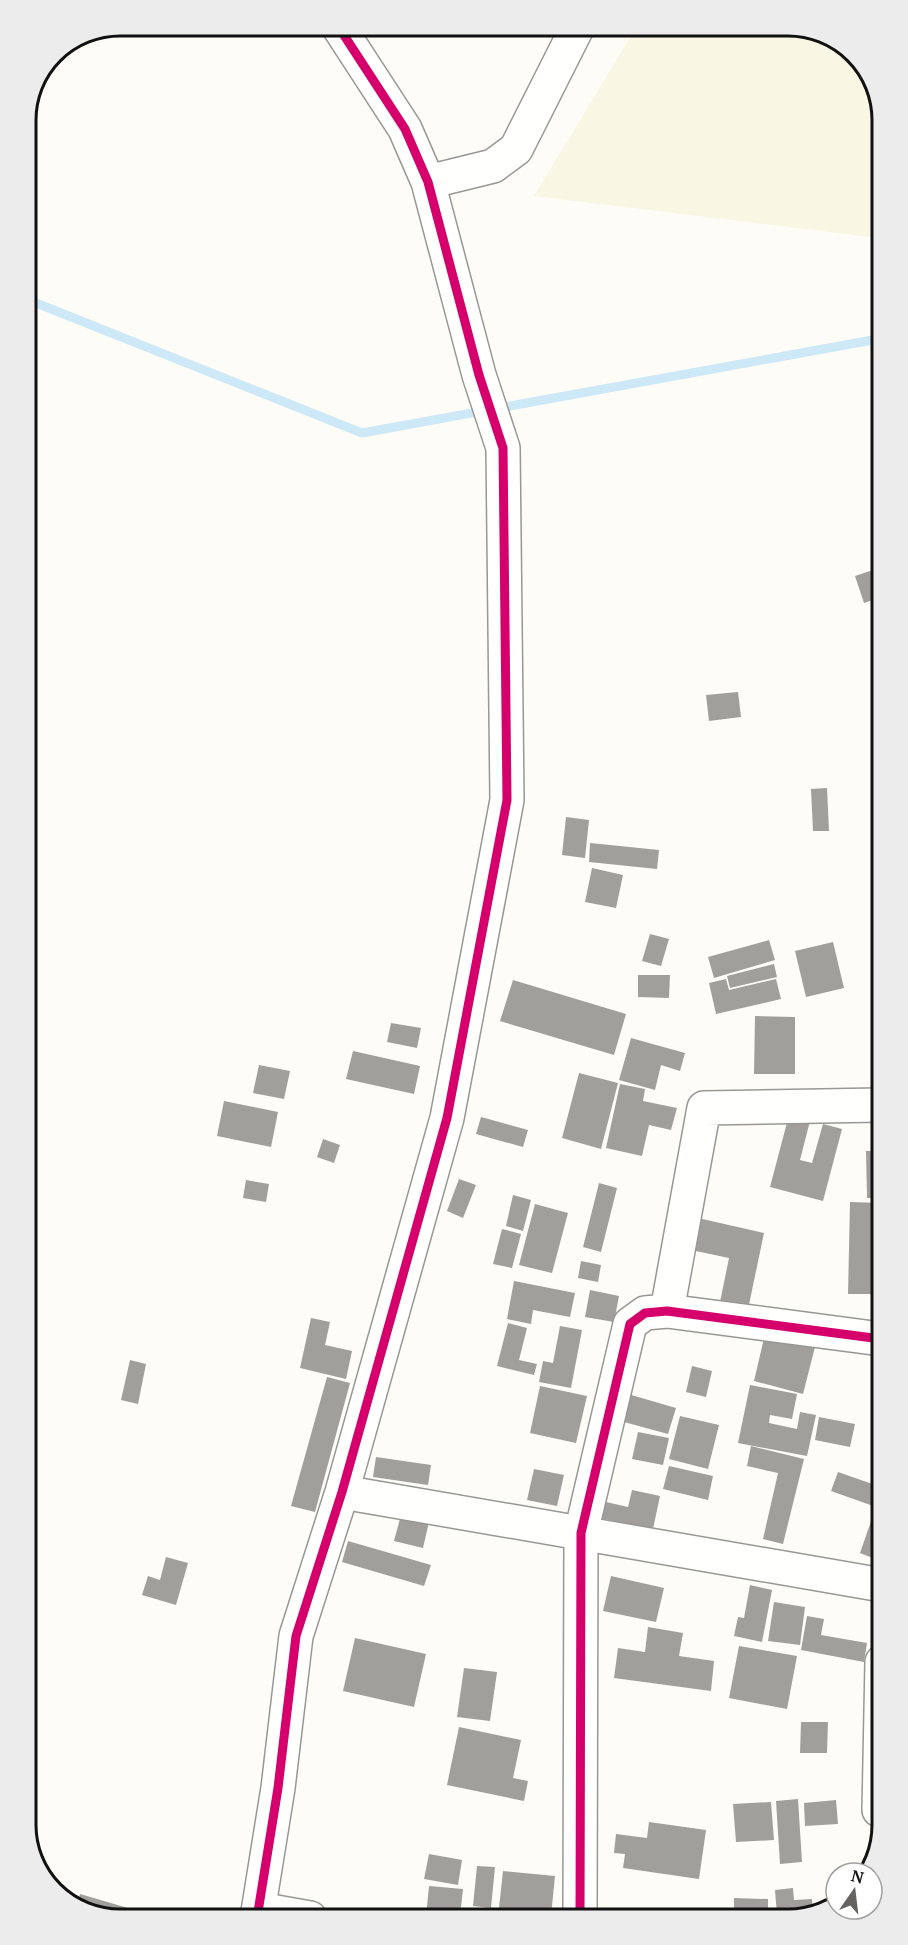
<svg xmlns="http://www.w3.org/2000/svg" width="908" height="1945" viewBox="0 0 908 1945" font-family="'PT Serif',serif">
  <rect width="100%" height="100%" fill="#fdfcf7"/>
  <!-- farmland -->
  <path fill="#f9f7e4" d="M637,26H795L845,45L877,89L878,238L534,196Z"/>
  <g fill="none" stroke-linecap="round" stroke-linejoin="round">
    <!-- stream -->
    <path stroke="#cde8f7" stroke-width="9" d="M26,299L362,433L878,339"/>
  </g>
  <!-- building -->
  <path fill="#a19f9c" d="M879,568V598L864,603L855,576Z
    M738,692L741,717L709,721L706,695Z
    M827,788L829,831H813L811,789Z
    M566,817L589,820L585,858L562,855Z
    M590,843L659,850L657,869L589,862Z
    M592,868L623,875L616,908L585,902Z
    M650,934L669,939L661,966L642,961Z
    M769,940L775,960L714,978L708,957Z
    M833,942L844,988L806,997L795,951Z
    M774,964L777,977L730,988L727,976Z
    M638,975H670L669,998L638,997Z
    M726,979L729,990L776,979L781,999L716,1014L709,983Z
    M513,980L626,1014L614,1055L500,1021Z
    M755,1016L795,1017V1074H754Z
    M391,1023L421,1028L417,1048L387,1042Z
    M631,1038L685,1053L680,1071L661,1065L655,1090L619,1080Z
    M353,1051L420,1066L414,1094L346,1079Z
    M259,1065L290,1071L284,1099L253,1093Z
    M579,1073L618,1083L601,1149L562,1138Z
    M620,1084L645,1089L643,1101L677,1108L671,1130L649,1125L642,1156L606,1148Z
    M224,1101L278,1112L271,1147L217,1136Z
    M789,1115L810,1121L800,1160L812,1163L823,1124L842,1129L823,1201L770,1187Z
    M481,1117L528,1130L523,1147L476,1134Z
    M323,1139L340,1145L334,1163L317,1157Z
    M866,1151H881V1198H867Z
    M459,1179L476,1185L463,1218L447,1211Z
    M246,1180L269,1184L266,1202L243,1198Z
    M599,1183L617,1188L601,1252L583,1247Z
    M513,1195L531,1200L523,1231L506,1226Z
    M850,1202L881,1203V1294H848Z
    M535,1204L568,1213L552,1273L519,1265Z
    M698,1218L764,1233L747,1314L719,1307L729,1258L691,1250Z
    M502,1229L521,1234L512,1268L493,1264Z
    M581,1261L601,1265L598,1282L578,1278Z
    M514,1281L575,1293L570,1317L533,1310L531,1324L507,1319Z
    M590,1290L619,1296L614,1322L585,1317Z
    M311,1318L330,1322L325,1345L352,1351L346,1379L300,1368Z
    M508,1323L527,1328L519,1360L537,1364L534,1375L497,1366Z
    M560,1326L582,1330L571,1388L539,1382L543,1361L553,1363Z
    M765,1334L815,1347L803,1394L754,1381Z
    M130,1360L146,1364L138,1404L121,1400Z
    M692,1366L712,1371L706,1397L686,1392Z
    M327,1377L350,1383L315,1512L291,1506Z
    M750,1385L797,1394L792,1419L770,1415L769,1423L797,1429L800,1412L816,1415L807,1456L738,1443Z
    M540,1386L587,1396L576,1443L530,1433Z
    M621,1392L676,1408L668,1434L613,1419Z
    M680,1416L719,1425L708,1469L669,1459Z
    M819,1417L855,1424L850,1447L815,1440Z
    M638,1432L669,1438L663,1465L632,1459Z
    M751,1446L804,1459L783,1544L763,1539L778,1473L747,1466Z
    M376,1457L431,1465L428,1485L373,1477Z
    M669,1466L713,1476L708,1500L663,1489Z
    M534,1469L564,1475L557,1506L527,1500Z
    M838,1472L881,1487L880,1561L860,1553L876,1507L831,1491Z
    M632,1490L660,1496L653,1529L590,1516L593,1499L628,1507Z
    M401,1515L429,1522L423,1548L394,1541Z
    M348,1541L431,1565L424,1586L342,1562Z
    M166,1557L188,1563L176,1605L142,1595L148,1576L160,1580Z
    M611,1576L664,1588L656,1622L603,1611Z
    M750,1585L772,1590L762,1642L734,1636L738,1617L744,1618Z
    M774,1602L805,1607L800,1645L768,1641Z
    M807,1616L824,1619L821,1635L867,1643L864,1662L801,1650Z
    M648,1627L683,1633L679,1656L714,1661L711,1691L614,1678L618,1648L645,1652Z
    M355,1638L426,1654L414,1707L343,1691Z
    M739,1646L797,1656L787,1709L729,1698Z
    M464,1668L497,1672L490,1721L457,1717Z
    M801,1722H828L827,1753H800Z
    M459,1727L521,1740L513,1778L528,1781L524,1801L447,1785Z
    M798,1799L802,1862L780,1864L776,1801Z
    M836,1800L838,1824L805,1826L804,1803Z
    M771,1802L774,1840L736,1842L733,1804Z
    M649,1822L706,1830L699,1879L623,1868L625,1854L614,1853L616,1834L647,1838Z
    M429,1854L462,1860L458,1885L424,1879Z
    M477,1866L495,1867L491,1908L473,1906Z
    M503,1871L555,1876L551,1916L498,1917Z
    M429,1886L463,1889L460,1917H426Z
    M793,1888L794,1900L812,1899L813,1914L777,1915L775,1890Z
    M80,1894L128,1908L125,1919H113L77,1906Z
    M734,1898L768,1899V1915H734Z"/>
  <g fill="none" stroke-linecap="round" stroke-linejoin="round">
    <defs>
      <path id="minor" d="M428,182L493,166L516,149L578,26
        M667,1311L704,1108L880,1105
        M342,1492L882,1585
        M882,1662L879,1810L882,1811
        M259,1909L310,1918
        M580,1916L581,1533L630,1324L645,1313L667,1311L881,1339
        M257,1918L278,1788L296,1636L342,1492L447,1118L507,800L503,448L479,375L428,182L405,129L338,26"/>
    </defs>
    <!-- minor casing -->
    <use href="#minor" stroke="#979795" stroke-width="36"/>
    <!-- minor -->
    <use href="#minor" stroke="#fffffe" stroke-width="33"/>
    <defs>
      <path id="cycleway" d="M580,1916L581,1533L630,1324L645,1313L667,1311L881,1339
        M257,1918L278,1788L296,1636L342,1492L447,1118L507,800L503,448L479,375L428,182L405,129L338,26"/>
    </defs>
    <!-- cycleway casing -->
    <use href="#cycleway" stroke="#fff" stroke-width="13"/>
    <!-- cycleway -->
    <use href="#cycleway" stroke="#d6006c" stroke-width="9"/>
  </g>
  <!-- crop -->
  <path d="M0 0H908V1945H0ZM120 36H788A84 84 0 0 1 872 120V1825A84 84 0 0 1 788 1909H120A84 84 0 0 1 36 1825V120A84 84 0 0 1 120 36Z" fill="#ececec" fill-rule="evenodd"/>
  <path fill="none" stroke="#111" stroke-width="3" d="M120 36H788A84 84 0 0 1 872 120V1825A84 84 0 0 1 788 1909H120A84 84 0 0 1 36 1825V120A84 84 0 0 1 120 36Z"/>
  <!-- north arrow -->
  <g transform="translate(854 1891) rotate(14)"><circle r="28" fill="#ffffff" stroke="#a0a0a0" stroke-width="1.5"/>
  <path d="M0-4.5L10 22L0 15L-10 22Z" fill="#646362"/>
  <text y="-9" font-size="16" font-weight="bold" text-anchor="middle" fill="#111111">N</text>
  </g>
</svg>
